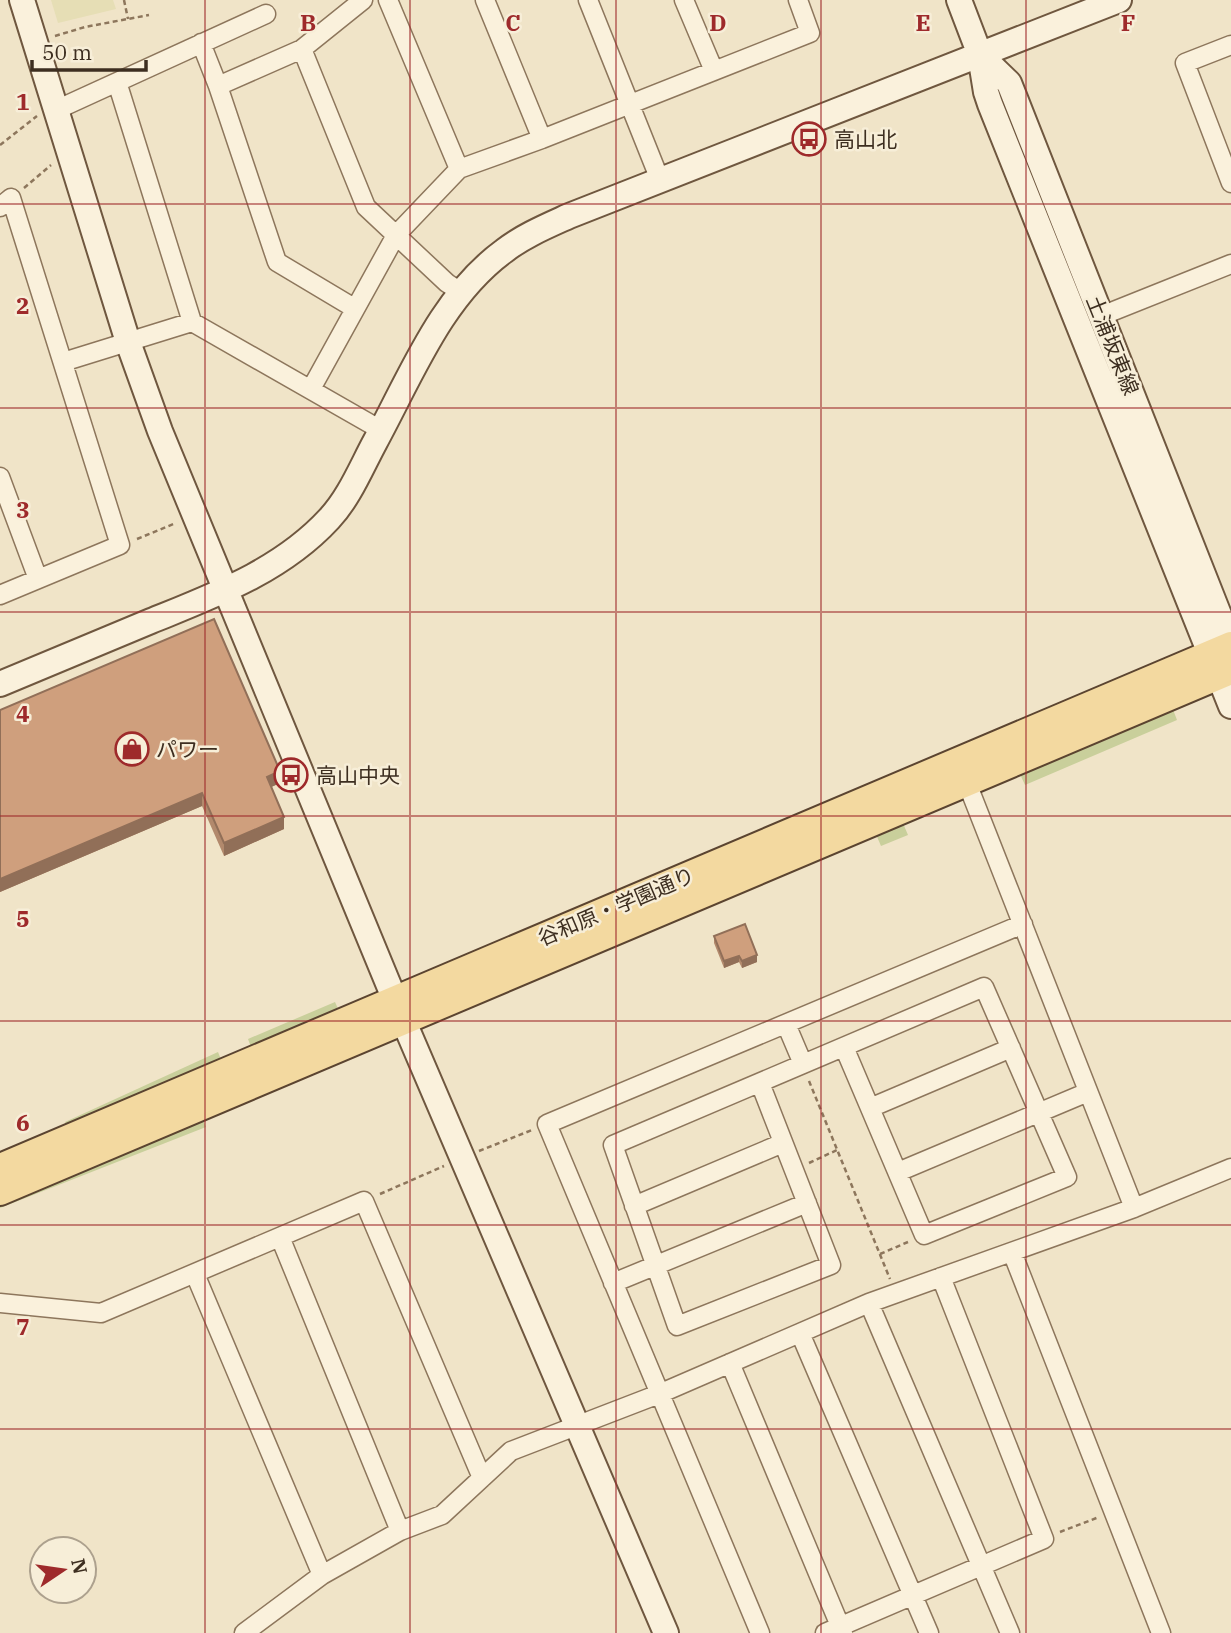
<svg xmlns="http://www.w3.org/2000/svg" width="1231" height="1633" viewBox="0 0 1231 1633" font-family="'IBM Plex Serif','Noto Sans JP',serif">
  <rect width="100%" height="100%" fill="#f0e4c8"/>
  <!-- farmland -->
  <path fill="#e6deb5" d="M51,0H113L116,9L58,23Z"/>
  <!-- green -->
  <path fill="#c9cf9b" d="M1172,707L1177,720L1025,785L1019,772Z
    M902,821L908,835L881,846L875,832Z
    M335,1002L340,1013L252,1050L248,1039Z
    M218,1052L222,1062L67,1127L65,1122Z
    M202,1117L206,1127L0,1208V1202Z"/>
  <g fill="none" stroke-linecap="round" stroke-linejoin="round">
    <defs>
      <path id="street" d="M388,0L459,169
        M485,0L542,139
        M588,0L660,180
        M684,0L714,71
        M201,43L218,86L277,262L354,308
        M1231,45L1185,63L1231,183
        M302,49L366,207L447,283L461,292
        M117,82L192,322L381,430
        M218,86L302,49L363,0
        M56,110L266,14
        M0,207L11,198L120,545L0,595
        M1101,316L1231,264
        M63,362L192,322
        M311,389L396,235L459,169L542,139L810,33L798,0
        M0,477L38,579
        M967,783L1134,1208
        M786,1024L803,1064
        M760,1083L831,1265L677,1326L613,1145L984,987L1067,1177L924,1235L844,1047
        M870,1108L1011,1048
        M898,1172L1088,1092
        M634,1206L783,1143
        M280,1237L400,1531
        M1012,1252L1161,1633
        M195,1274L322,1575
        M613,1283L807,1203
        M0,1303L101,1313L364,1201L482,1478
        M869,1303L1010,1633
        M800,1333L929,1633
        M730,1363L843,1633
        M244,1633L322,1575L400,1531L442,1515L511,1451L659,1394L869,1303L1134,1208L1231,1168
        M760,1633L547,1124L1023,924
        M825,1633L1044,1539L941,1277"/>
      <path id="secondary" d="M22,0L128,342L160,431L404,1022L666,1633
        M959,0L980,55L986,92L990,104L1231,706
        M980,55L1009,83L1231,645
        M0,684C50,663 101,642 151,621C215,595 281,571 329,519C349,498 361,468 375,442C411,376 441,297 504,251C523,236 547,226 569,216L1119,0"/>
      <path id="primary" d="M0,1167L1231,645
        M0,1192L1231,671"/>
    </defs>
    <!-- street casing -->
    <use href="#street" stroke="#8d765c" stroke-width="21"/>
    <!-- secondary casing -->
    <use href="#secondary" stroke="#6f573f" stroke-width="28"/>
    <!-- primary casing -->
    <use href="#primary" stroke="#5b4430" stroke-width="30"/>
    <!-- path -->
    <path stroke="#8d765c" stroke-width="2.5" stroke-dasharray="5 3.5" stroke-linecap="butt" d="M124,0L128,19
      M55,36L85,27L149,15
      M0,145L37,116
      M24,188L51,165
      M137,539L176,523
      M809,1081L890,1279
      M479,1151L532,1130
      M809,1163L837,1150
      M380,1194L444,1166
      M880,1254L908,1242
      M1060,1532L1099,1517"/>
    <!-- street -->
    <use href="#street" stroke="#faf1dc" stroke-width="18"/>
    <!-- secondary -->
    <use href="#secondary" stroke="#faf1dc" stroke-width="24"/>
    <!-- primary -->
    <use href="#primary" stroke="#f3d9a0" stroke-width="26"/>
  </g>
  <!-- wall -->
  <path fill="#b2896c" d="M0,710L280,783L271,787L284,829L224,856L202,806L0,892Z
    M714,936L757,962L742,968L739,962L724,968L714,943Z"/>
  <!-- shaded-wall -->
  <path fill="#916f58" d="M280,771V783L267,789V777Z
    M202,793V806L0,892V879Z
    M284,817V829L224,856V843Z
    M757,955V962L742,968V961Z
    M739,956V962L724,968V961Z"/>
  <!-- building -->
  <path fill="#cf9f7d" stroke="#916f58" stroke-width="2" d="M214,619L280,771L267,777L284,817L224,843L202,793L0,879V710Z
    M745,924L757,955L742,961L739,956L724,961L714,936Z"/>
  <!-- grid -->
  <path fill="none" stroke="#9e2a2b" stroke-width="2" stroke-opacity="0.55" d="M205,0V1633M410,0V1633M616,0V1633M821,0V1633M1026,0V1633M0,204H1231M0,408H1231M0,612H1231M0,816H1231M0,1021H1231M0,1225H1231M0,1429H1231"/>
  <!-- icons -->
  <defs>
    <symbol id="bus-ring" viewBox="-11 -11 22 22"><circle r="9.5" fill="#f7eed8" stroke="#9e2a2b" stroke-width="1.5"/><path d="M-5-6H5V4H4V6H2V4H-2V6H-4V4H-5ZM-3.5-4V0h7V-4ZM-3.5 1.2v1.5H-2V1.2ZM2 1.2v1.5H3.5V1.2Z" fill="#9e2a2b"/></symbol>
    <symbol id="shop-ring" viewBox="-11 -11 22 22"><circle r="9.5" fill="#f7eed8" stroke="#9e2a2b" stroke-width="1.5"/><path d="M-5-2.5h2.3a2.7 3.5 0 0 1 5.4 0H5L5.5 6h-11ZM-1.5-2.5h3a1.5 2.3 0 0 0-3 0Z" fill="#9e2a2b"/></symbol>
  </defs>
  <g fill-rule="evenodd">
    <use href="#bus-ring" x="790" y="120" width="38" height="38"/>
    <use href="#shop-ring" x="113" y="730" width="38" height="38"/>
    <use href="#bus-ring" x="272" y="756" width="38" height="38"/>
  </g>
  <g text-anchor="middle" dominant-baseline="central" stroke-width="5" stroke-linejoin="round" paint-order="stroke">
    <!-- poi labels -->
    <g font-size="21" fill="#3d2e20" stroke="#f7eed8" text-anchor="start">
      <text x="834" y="139">高山北</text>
      <text x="156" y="749">パワー</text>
      <text x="316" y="775">高山中央</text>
    </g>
    <!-- street labels -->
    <g font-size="21" fill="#3d2e20" stroke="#f7eed8">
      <text transform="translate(1113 345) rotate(68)">土浦坂東線</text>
      <text transform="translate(616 906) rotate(-23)">谷和原・学園通り</text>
    </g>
  </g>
  <g font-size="23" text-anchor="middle" font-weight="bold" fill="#9e2a2b" stroke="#f7eed8" stroke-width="5" stroke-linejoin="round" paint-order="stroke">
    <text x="308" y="31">B</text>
    <text x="513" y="31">C</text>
    <text x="718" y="31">D</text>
    <text x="923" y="31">E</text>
    <text x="1128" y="31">F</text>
    <text x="23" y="110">1</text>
    <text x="23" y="314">2</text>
    <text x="23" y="518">3</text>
    <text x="23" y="722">4</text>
    <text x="23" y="927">5</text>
    <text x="23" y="1131">6</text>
    <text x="23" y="1335">7</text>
  </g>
  <!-- north arrow -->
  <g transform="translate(63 1570) rotate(77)"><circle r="33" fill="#f7eed8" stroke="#ada18e" stroke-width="2"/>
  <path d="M0-5L12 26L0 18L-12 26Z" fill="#9e2a2b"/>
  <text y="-10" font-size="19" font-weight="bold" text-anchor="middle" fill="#3d2e20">N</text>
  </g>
  <!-- scale -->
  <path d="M32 60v10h114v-10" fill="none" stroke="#3d2e20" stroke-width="3.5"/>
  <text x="42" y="60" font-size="21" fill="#3d2e20" stroke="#f7eed8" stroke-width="5" paint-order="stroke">50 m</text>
</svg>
